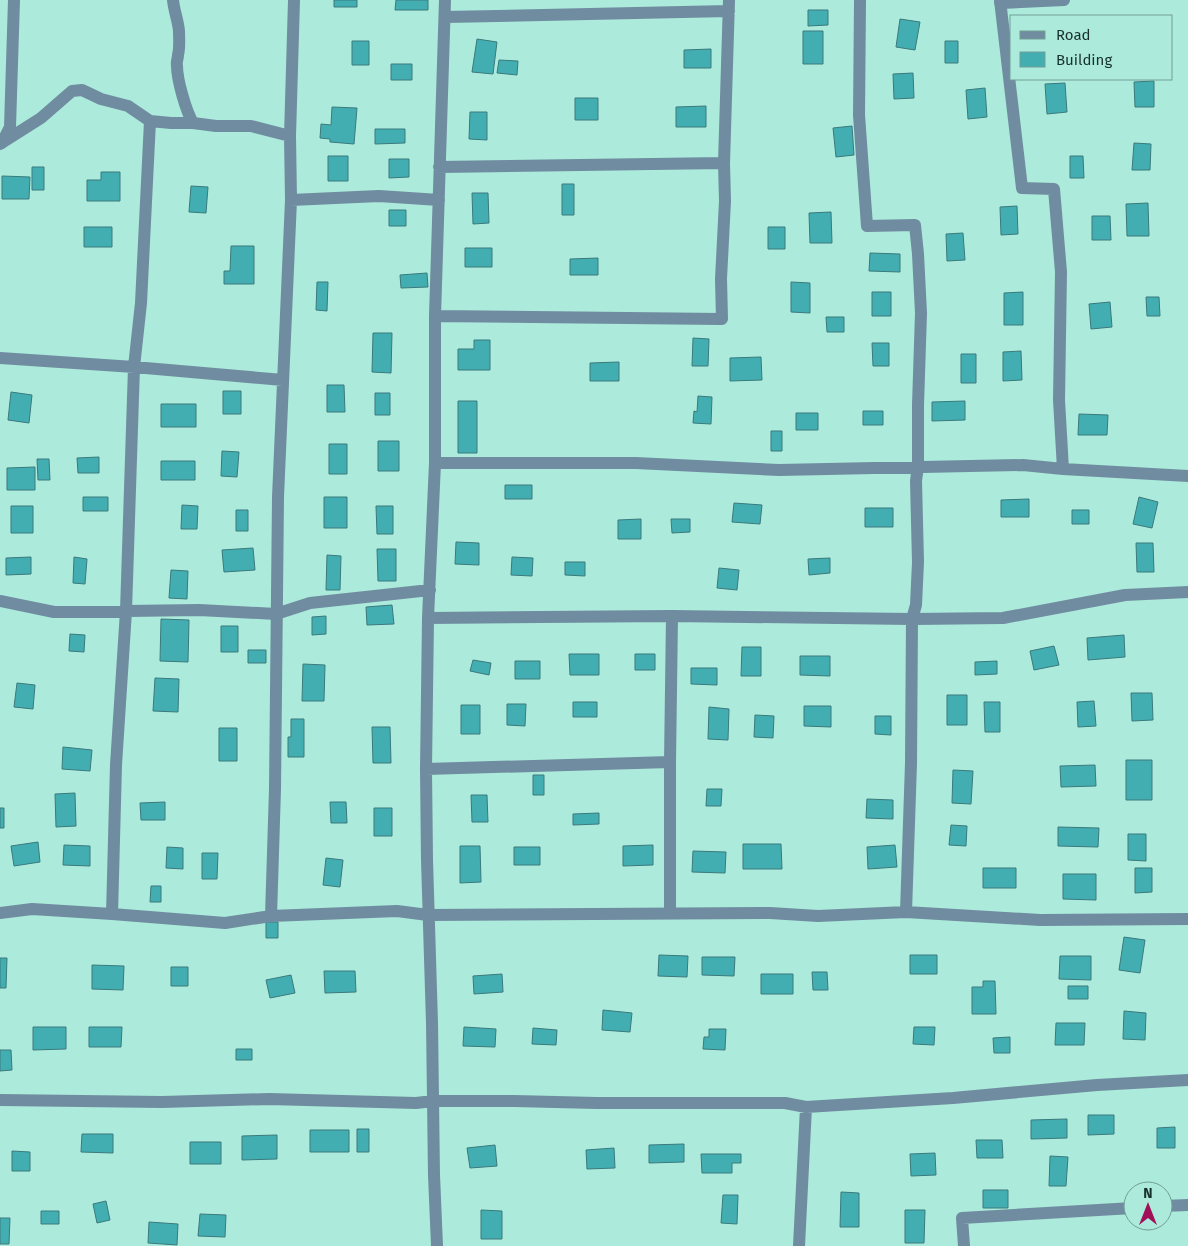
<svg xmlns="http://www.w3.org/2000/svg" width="1188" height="1246" viewBox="0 0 1188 1246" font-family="'Fira Sans',sans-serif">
  <rect width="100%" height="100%" fill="#aceadb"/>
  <!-- building -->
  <path fill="#43aeb2" stroke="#3a7a7c" d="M334,0H357V7H334Z
    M396,0H428V10H395Z
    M808,10H828V25L808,26Z
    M900,19L920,22L915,50L896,47Z
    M803,31H823V64H803Z
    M477,39L497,42L493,74L472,72Z
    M352,41H369V65H352Z
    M945,41H958V63H945Z
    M711,49V68H684V50Z
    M499,60L518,61L517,75L497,73Z
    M391,64H412V80H391Z
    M913,73L914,98L894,99L893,74Z
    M1154,81V107H1135L1134,82Z
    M1065,83L1067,112L1047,114L1045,84Z
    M985,88L987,117L968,119L966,90Z
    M575,98H598V120H575Z
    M706,106V127H676V107Z
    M332,107L357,108L354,144L330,142V139L320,138L321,124L331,125Z
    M470,112H487V140L469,139Z
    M852,126L854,155L836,157L833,128Z
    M375,129H405V143L375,144Z
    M1134,143L1151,144L1150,170H1132Z
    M328,156H348V181H328Z
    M1070,156H1083L1084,178H1070Z
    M389,159H409V177L389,178Z
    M32,167H44V190H32Z
    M101,172H120V201H87V180H101Z
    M2,176L30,177L29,199H2Z
    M562,184H574V215H562Z
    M191,186L208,187L206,213L189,212Z
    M472,193H488L489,223L473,224Z
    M1148,203L1149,236H1127L1126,204Z
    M1017,206L1018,234L1001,235L1000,207Z
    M389,210H406V226H389Z
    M831,212L832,243H810L809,213Z
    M1092,216H1110L1111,240H1092Z
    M84,227H112V247H84Z
    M768,227H785V249H768Z
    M963,233L965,260L947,261L946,234Z
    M231,246H254V284H224V271H230Z
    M465,248H492V267H465Z
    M870,253L900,254V272L869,271Z
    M598,258V275H570V259Z
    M427,273L428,287L401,288L400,275Z
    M317,282H328L327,311L316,310Z
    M791,282L810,283V313L791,312Z
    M872,292H891V316H872Z
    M1023,292V325H1004V293Z
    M1146,297H1159L1160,316H1147Z
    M1110,302L1112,327L1091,329L1089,304Z
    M826,317H844V332H827Z
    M373,333H392L391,373L372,372Z
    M693,338L709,339L708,366H692Z
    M474,340H490V370H458V349H474Z
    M872,343H889V366H873Z
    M1021,351L1022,380L1003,381V352Z
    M961,354H976V383H961Z
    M761,357L762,380L730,381V358Z
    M619,362V381H590V363Z
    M327,385H344L345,412H327Z
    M223,391H241V414H223Z
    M11,392L32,395L29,423L8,420Z
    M375,393H390V415H375Z
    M698,396L712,397L711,424L693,423L694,411L697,412Z
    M458,401H477V453H458Z
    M965,401V420L932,421V402Z
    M161,404H196V427H161Z
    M863,411H883V425H863Z
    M796,413H818V430H796Z
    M1079,414L1108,415L1107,435H1078Z
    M771,431H782V451H771Z
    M378,441H399V471H378Z
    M329,444H347V474H329Z
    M222,451L239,452L237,477L221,476Z
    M99,457V473H78L77,458Z
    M37,459H49L50,480H38Z
    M161,461H195V480H161Z
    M35,467V490H7V468Z
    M505,485H532V499H505Z
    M83,497H108V511H83Z
    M324,497H347V528H324Z
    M1139,497L1158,502L1152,528L1133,524Z
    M1029,499V517H1001V500Z
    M734,503L762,505L760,524L732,522Z
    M182,505L198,506L197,529H181Z
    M11,506H33V533H11Z
    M376,506H393V534H377Z
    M865,508H893V527H865Z
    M236,510H248V531H236Z
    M1072,510H1089V524H1072Z
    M641,519V539H618V520Z
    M671,519H690V532L672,533Z
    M456,542L479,543V565L455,564Z
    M1136,543H1153L1154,572H1137Z
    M253,548L255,570L224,572L222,550Z
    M377,549H396V581H378Z
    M327,555L341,556L340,590H326Z
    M31,557V574L6,575V558Z
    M74,557L87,559L85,584L73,583Z
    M512,557L533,558L532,576L511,575Z
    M830,558V573L809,575L808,559Z
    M565,562H585V576L565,575Z
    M719,568L739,570L737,590L717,588Z
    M171,570L188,571L187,599L169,598Z
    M392,605L394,624L367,625L366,607Z
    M326,616V634L312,635V617Z
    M161,619L189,620L188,662L160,661Z
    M221,626H238V652H221Z
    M70,634L85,635L84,652L69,651Z
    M1124,635L1125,657L1088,660L1087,638Z
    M1054,646L1059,665L1034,670L1030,651Z
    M742,647H761V676H741Z
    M248,650H266V663H248Z
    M569,654H599V675H570Z
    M635,654H655V670H635Z
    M800,656H830V676L800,675Z
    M473,660L491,663L489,675L470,671Z
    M515,661H540V679H515Z
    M997,661V674L975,675V662Z
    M303,664L325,665L324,701H302Z
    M691,668H717V685L691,684Z
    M155,678L179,679L178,712L153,711Z
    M17,683L35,685L33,709L14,707Z
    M1131,693H1152L1153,720L1132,721Z
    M947,695H967V725H947Z
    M1094,701L1096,726L1078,727L1077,702Z
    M573,702H597V717H573Z
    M984,702H1000V732H985Z
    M507,704H526L525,726L507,725Z
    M461,705H480V734H461Z
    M804,706H831V727L804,726Z
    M709,707L729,709L728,740L708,739Z
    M755,715L774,716L773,738L754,737Z
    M875,716H891V735L875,734Z
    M291,719H304V757H288V737H291Z
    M372,727H390L391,763H373Z
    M219,728H237V761H219Z
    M63,747L92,750L90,771L62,769Z
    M1126,760H1152V800H1126Z
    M1095,765L1096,786L1061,787L1060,766Z
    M953,770L973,771L971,804L952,803Z
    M533,775H544V795H533Z
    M707,789H722L721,806H706Z
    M75,793L76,826L56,827L55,794Z
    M471,795H487L488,822H472Z
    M867,799L893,800V819L866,818Z
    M165,802V820H141L140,803Z
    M330,802H346L347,823H331Z
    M0,808H4V828H0Z
    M374,808H392V836H374Z
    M599,813V824L573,825V814Z
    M951,825L967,826L966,846L949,845Z
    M1058,827L1099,828L1098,847L1058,846Z
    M1128,834H1146V861L1128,860Z
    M38,842L40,862L14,866L11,846Z
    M743,844H781L782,869H743Z
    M64,845L90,846V866L63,865Z
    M653,845V865L623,866V846Z
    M895,845L897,867L868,869L867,847Z
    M460,846H480L481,882L460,883Z
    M167,847L183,848V869L166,868Z
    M514,847H540V865H514Z
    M693,851L726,852L725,873L692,872Z
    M202,853H218L217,879H202Z
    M326,858L343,860L340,887L323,885Z
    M983,868H1016V888H983Z
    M1135,868H1152V892L1135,893Z
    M1063,874H1096V900L1063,899Z
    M151,886H161V902H150Z
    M266,922H278V938H266Z
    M1124,937L1145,940L1140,973L1119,970Z
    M659,955L688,956L687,977L658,976Z
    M910,955H937V974H910Z
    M1060,956H1091V980L1059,979Z
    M702,957H735L734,976L702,975Z
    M0,958H7L6,988H0Z
    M92,965L124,966L123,990L92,989Z
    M171,967H188V986H171Z
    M324,971H355L356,992L325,993Z
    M812,972H827L828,990H813Z
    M502,974L503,992L474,994L473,976Z
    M761,974H793V994H761Z
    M291,975L295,993L270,998L266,980Z
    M983,981H995L996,1014H972V987H983Z
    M1068,986H1088V999H1068Z
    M603,1010L632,1013L630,1032L602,1030Z
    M1124,1011L1146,1013L1145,1040L1123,1039Z
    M1056,1023H1085L1084,1045H1055Z
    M33,1027H66V1049L33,1050Z
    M89,1027H122L121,1047H89Z
    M464,1027L496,1029L495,1047L463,1046Z
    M914,1027H935L934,1045L913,1044Z
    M533,1028L557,1030L556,1045L532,1044Z
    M709,1029H726L725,1050L703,1049L704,1037H709Z
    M1010,1037V1053H994L993,1038Z
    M236,1049H252V1060H236Z
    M0,1050H11L12,1070L0,1071Z
    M1088,1115H1114V1134L1088,1135Z
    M1067,1119V1138L1031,1139V1120Z
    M1175,1127V1148H1157V1128Z
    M357,1129H369V1152H357Z
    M310,1130H349V1152H310Z
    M82,1134H113V1153L81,1152Z
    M277,1135V1159L242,1160V1136Z
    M976,1140H1002L1003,1158H977Z
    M190,1142H221V1164H190Z
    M684,1144V1162L649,1163V1145Z
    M495,1145L497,1166L470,1168L467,1148Z
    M614,1148L615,1168L587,1169L586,1150Z
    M12,1151L30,1152V1171H12Z
    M935,1153L936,1175L911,1176L910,1154Z
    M701,1154H741V1163H732V1173H702Z
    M1050,1156L1068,1157L1066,1186H1049Z
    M983,1190H1008V1208H983Z
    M841,1192L859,1193V1227H840Z
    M723,1195H738L737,1224L721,1223Z
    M106,1201L110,1220L97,1223L93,1204Z
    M481,1210L502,1211V1239H481Z
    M905,1210H925L924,1243H905Z
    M41,1211H59V1224H41Z
    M200,1214L226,1215L225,1237L198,1236Z
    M0,1218H10L9,1244H0Z
    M149,1222L178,1224L177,1245L148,1243Z"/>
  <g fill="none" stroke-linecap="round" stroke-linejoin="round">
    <!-- minor -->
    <path stroke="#708ca0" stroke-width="12" d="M173,0C174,11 178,20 179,31C179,39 180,47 178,55C178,59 176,62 177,66C177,80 186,111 193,123
      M860,0L859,115L867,226L915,225L918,254L921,313L918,405V466L916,481L918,562L916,605L912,619L911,763L906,912
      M1000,0L1022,188L1054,189L1061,272L1059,400L1063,469
      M1000,3L1064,0
      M445,17L729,11
      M2,143L10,127L14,0
      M0,144L41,118L72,91L82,90L101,99L128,106L150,121L171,123H193L216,126H251L290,136
      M439,167L724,163
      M291,200L379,196L439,200
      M435,316L722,319L721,279L725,201L724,163L729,0
      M0,358L134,367L283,380
      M435,463H636L779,470L1023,465L1063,469L1188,476
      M0,601L54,612L199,610L276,614L310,603L430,590
      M428,618L672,616L912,619L1003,618L1125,595L1188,592
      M426,769L670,762
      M0,913L32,909L112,914L225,923L271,916L397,911L428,915L770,913L818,916L906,912L1040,920L1188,919
      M670,913V762L672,616
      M112,914L116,765L126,611L134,367L141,303L150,121
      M271,916L275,789L278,497L291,200L290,136L294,0
      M0,1100L162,1102L269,1099L416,1103L433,1101H514L597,1103H785L806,1107L953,1098L1097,1085L1188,1080
      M1163,1206L1188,1205
      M437,1246L434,1175L432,1023L427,860L426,769L428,618L435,463V316L445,0
      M799,1246L806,1107
      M964,1246L962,1218L1133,1208"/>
  </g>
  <!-- legend -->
  <rect x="1010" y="15" width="162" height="65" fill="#aceadb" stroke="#71a095"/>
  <rect x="1020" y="31" width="25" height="8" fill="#708ca0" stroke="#71a095"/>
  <text x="1056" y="40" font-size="15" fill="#18312b">Road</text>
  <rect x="1020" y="52" width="25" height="15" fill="#43aeb2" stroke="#71a095"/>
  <text x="1056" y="65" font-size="15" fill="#18312b">Building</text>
  <!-- north arrow -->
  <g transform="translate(1148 1206)"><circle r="24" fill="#aceadb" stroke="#71a095"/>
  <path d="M0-4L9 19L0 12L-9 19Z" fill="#a01058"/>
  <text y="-8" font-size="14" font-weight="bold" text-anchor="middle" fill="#18312b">N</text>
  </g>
</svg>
